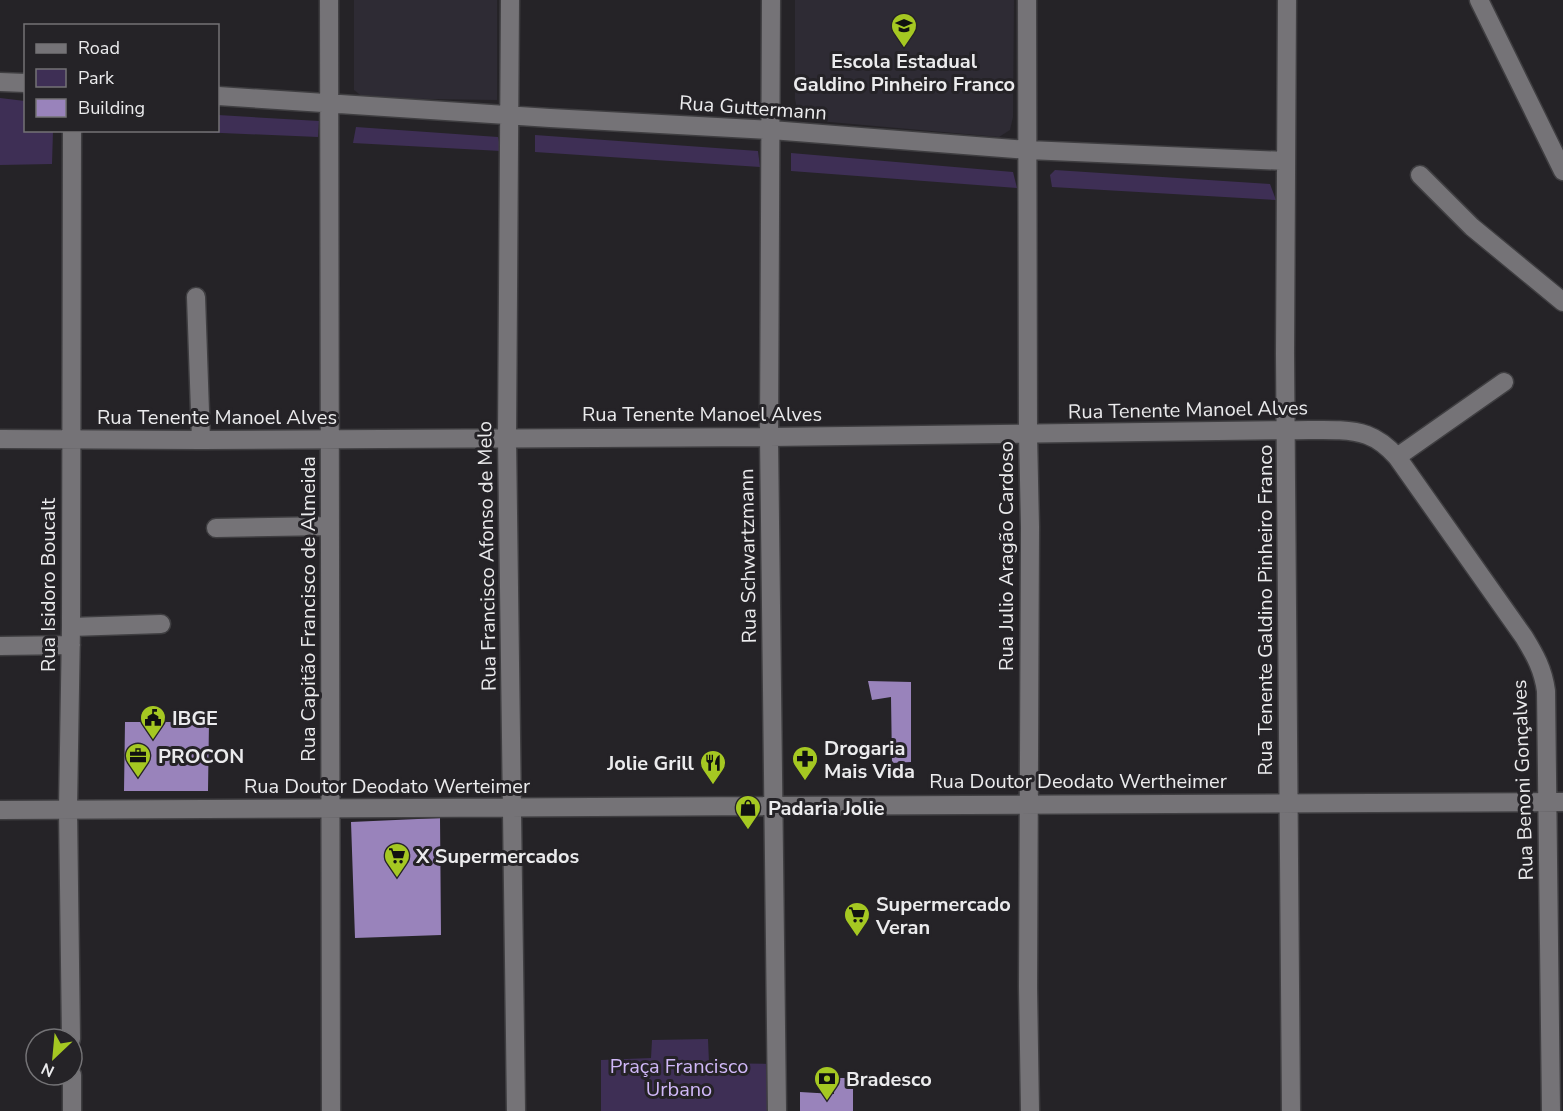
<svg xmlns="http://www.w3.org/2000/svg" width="1563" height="1111" viewBox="0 0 1563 1111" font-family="'Nunito Sans',sans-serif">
  <rect width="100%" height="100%" fill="#252327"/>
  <!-- built -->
  <path fill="#2e2b34" d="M354,0H497V100L364,98L354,90Z
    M795,0H1014L1013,117L1010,130L999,137L807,120L798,114L795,99Z"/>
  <!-- green -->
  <path fill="#3e2f55" d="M0,98L25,101L26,130L53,131L52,164L0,165Z
    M218,115L319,121L318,137L176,131L218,130Z
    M356,127L498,137L501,151L353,143Z
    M535,135L758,151L760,167L535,152Z
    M791,153L1013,172L1017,188L791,171Z
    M1055,170L1270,184L1276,200L1052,187L1050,175Z
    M708,1039L709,1063L773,1064L774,1111H601V1060L651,1058L652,1040Z"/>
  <!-- building -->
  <path fill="#9983bb" d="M868,681L911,682V762L892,763L891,697L872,700Z
    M125,722H209L208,791H124Z
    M440,818L441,935L355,938L351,822Z
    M833,1078H853V1111H800V1092L834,1094Z"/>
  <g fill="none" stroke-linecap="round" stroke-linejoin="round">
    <defs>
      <path id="minor" d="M329,0L331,1111
        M510,0L507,438L516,1111
        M771,0L769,437L777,1111
        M1027,0L1028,434L1030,527L1028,987L1030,1111
        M1287,0L1285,354L1291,1111
        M1479,0L1563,171
        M0,82L26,83
        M218,96L550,118L771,130L1028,150L1286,161
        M1420,175L1472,227L1563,302
        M196,297L201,440
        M0,439L201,440L769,437L1286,430C1310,431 1345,427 1367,435C1378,439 1389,448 1397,457L1524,637C1535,655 1543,669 1546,691L1551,1111
        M1397,457L1504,382
        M216,528L329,526
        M71,627L161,624
        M0,646L71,645
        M0,810L1563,802
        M71,1039L68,809L71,627L72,130
        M72,1075V1111"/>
    </defs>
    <!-- minor casing -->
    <use href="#minor" stroke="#3f3e41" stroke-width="21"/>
    <!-- minor -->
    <use href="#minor" stroke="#757377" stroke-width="18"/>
  </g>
  <!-- icons -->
  <defs>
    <symbol id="school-pin" viewBox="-11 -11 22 30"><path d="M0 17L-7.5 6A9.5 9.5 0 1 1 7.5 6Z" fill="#a5c822" stroke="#252327"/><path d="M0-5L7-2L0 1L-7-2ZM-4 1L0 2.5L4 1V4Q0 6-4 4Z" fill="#111"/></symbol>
    <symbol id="civic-pin" viewBox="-11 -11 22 30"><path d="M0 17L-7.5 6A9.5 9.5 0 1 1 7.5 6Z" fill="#a5c822" stroke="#252327"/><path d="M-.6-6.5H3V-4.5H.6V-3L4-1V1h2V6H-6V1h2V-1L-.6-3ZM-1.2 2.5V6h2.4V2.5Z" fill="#111"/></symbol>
    <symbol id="office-pin" viewBox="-11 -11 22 30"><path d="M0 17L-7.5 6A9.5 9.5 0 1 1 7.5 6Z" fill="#a5c822" stroke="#252327"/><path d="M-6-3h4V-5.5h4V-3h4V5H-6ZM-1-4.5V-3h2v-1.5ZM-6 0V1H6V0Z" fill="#111"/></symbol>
    <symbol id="pharmacy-pin" viewBox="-11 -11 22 30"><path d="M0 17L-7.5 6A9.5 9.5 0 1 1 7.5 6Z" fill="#a5c822" stroke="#252327"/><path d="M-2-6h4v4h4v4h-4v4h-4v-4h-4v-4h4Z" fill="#111"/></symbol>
    <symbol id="restaurant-pin" viewBox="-11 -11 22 30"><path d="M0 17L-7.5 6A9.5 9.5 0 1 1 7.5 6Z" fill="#a5c822" stroke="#252327"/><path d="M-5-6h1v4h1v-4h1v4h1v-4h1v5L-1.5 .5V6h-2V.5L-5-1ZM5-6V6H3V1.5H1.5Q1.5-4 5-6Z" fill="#111"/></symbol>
    <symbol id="shop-pin" viewBox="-11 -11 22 30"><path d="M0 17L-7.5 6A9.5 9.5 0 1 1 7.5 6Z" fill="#a5c822" stroke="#252327"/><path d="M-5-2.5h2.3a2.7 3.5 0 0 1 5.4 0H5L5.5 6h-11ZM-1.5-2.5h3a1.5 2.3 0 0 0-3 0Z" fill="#111"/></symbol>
    <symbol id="supermarket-pin" viewBox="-11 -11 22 30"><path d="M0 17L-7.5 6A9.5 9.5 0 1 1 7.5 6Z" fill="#a5c822" stroke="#252327"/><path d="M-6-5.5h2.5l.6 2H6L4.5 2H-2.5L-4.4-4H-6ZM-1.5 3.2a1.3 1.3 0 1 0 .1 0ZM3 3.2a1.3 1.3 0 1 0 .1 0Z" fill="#111"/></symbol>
    <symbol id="bank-pin" viewBox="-11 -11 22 30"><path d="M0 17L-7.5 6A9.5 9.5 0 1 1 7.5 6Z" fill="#a5c822" stroke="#252327"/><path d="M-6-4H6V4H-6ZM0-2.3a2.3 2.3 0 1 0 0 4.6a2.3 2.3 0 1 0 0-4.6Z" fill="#111"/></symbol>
  </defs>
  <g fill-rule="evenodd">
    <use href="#school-pin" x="889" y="11" width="30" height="40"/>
    <use href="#civic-pin" x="138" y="703" width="30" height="40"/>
    <use href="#office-pin" x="123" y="741" width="30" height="40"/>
    <use href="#pharmacy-pin" x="790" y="744" width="30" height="40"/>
    <use href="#restaurant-pin" x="698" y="748" width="30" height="40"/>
    <use href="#shop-pin" x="733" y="793" width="30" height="40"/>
    <use href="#supermarket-pin" x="382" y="841" width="30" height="40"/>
    <use href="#supermarket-pin" x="842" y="900" width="30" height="40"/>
    <use href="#bank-pin" x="812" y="1064" width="30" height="40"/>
  </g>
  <g text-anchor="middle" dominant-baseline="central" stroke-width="6" stroke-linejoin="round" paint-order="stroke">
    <!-- poi labels -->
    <g font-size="20" font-weight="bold" fill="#ebebed" stroke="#252327" text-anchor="start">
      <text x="904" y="61" text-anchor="middle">Escola Estadual<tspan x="904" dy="23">Galdino Pinheiro Franco</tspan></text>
      <text x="172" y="718">IBGE</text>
      <text x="824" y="748">Drogaria<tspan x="824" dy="23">Mais Vida</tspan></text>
      <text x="158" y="756">PROCON</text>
      <text x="694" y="763" text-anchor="end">Jolie Grill</text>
      <text x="768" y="808">Padaria Jolie</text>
      <text x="416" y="856">X Supermercados</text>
      <text x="876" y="904">Supermercado<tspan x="876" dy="23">Veran</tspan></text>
      <text x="846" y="1079">Bradesco</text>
    </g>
    <!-- street labels -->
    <g font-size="20" fill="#ebebed" stroke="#252327">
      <text transform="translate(753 108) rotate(4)">Rua Guttermann</text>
      <text transform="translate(1188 410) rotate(-1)">Rua Tenente Manoel Alves</text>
      <text x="702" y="414">Rua Tenente Manoel Alves</text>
      <text x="217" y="417">Rua Tenente Manoel Alves</text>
      <text transform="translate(487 556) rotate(-91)">Rua Francisco Afonso de Melo</text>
      <text transform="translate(748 556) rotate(-91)">Rua Schwartzmann</text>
      <text transform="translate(1006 556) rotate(-90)">Rua Julio Aragão Cardoso</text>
      <text transform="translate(48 585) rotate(-90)">Rua Isidoro Boucalt</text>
      <text transform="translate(308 609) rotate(-90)">Rua Capitão Francisco de Almeida</text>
      <text transform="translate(1265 610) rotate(-90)">Rua Tenente Galdino Pinheiro Franco</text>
      <text transform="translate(1523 780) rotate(-92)">Rua Benoni Gonçalves</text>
      <text x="1078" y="781">Rua Doutor Deodato Wertheimer</text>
      <text x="387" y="786">Rua Doutor Deodato Werteimer</text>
    </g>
    <!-- park labels -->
    <g font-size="20" fill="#d0b8f8" stroke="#252327">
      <text x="679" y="1066">Praça Francisco<tspan x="679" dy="23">Urbano</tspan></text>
    </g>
  </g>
  <!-- legend -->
  <rect x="24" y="24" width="195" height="108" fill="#252327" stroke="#747376" stroke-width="1.5"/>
  <rect x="36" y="44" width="30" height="9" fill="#757377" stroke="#747376" stroke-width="1.5"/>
  <text x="78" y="54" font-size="18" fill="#ebebed">Road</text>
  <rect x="36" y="69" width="30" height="18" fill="#3e2f55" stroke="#747376" stroke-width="1.5"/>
  <text x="78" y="84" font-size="18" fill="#ebebed">Park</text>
  <rect x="36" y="99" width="30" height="18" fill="#9983bb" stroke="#747376" stroke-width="1.5"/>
  <text x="78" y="114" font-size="18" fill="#ebebed">Building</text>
  <!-- north arrow -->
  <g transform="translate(54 1057) rotate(206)"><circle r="28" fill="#252327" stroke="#747376" stroke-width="1.5"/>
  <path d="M0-4.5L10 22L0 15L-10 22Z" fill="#a5c822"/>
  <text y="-9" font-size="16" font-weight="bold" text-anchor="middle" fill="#ebebed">N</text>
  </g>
</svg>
